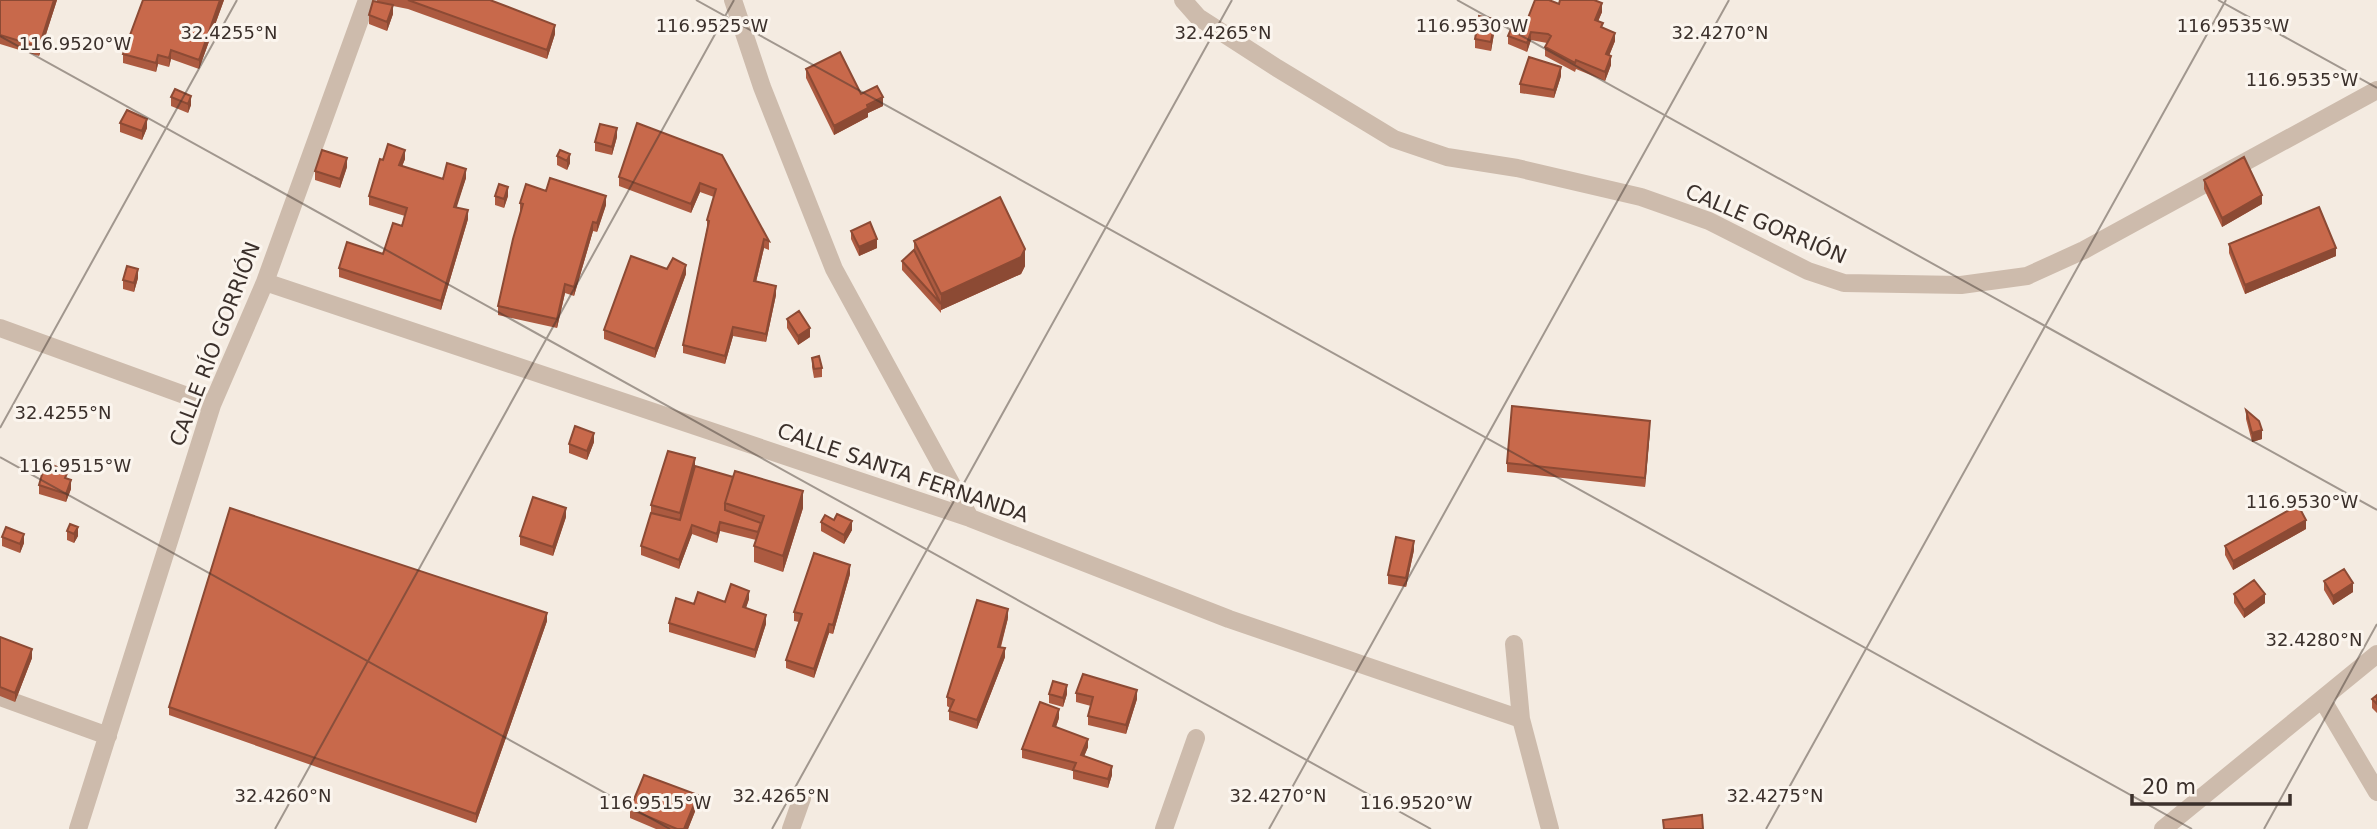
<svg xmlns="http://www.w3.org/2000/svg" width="2377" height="829" viewBox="0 0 2377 829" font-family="'DejaVu Sans',sans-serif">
  <rect width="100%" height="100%" fill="#f4ebe1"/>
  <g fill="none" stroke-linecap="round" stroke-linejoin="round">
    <!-- street -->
    <path stroke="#cdbbac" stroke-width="18" d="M733,0L762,87L834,269L970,518
      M1183,0L1198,17L1277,68L1394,139L1447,157L1517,168L1641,197L1709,221L1808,271L1844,283L1961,285L2027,276L2084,250L2377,90
      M265,282L970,518L1229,619L1521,719
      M0,328L212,405
      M1514,644L1521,719L1550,829
      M0,697L108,736
      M2322,699L2377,792
      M78,829L212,405L265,282L367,0
      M791,829L802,798
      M1164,829L1196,738
      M2163,829L2377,654"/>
  </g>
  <!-- wall -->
  <path fill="#ac5a40" d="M0,0H57L39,56L0,44Z
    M143,0H224L199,69L171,59L169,67L158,64L156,72L123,63V54Z
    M377,0H490L555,34L547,59L408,9L393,6V14L387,31L369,24V15Z
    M1559,4L1602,12L1598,21L1603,28L1615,41L1609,56L1611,65L1605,81L1576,69L1575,72L1545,56V47L1547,43L1531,40L1527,52L1508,44V36Z
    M1495,28L1491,51L1475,48V39Z
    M806,69L861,94L883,106L868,113V117L834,135L806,78Z
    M1561,76L1554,98L1520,93V84Z
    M171,97L191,105L188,113L171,106Z
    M120,123L147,128L142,140L120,132Z
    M617,137L612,155L595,151V142Z
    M560,150L570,163L567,170L557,165V156Z
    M722,155L769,241V250L764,248L756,282L776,295L766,342L733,336L725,364L683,353V345L707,228V220L714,197L700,192L691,213L619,186V177Z
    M405,159L402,166L443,179L466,178L456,207L468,219L441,310L339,277V268L383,254L402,226L405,216L369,205V196L383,160Z
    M347,167L340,188L315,180V171Z
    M2204,180L2262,204L2222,227L2204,189Z
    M546,191L606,205L597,232L593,231L574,296L565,293L557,328L498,315V306L521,212H520V203Z
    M495,196H508L504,208L495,205Z
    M851,231L877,248L859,256L851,239Z
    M914,241L1025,266L1021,274L941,310V309V313L902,270V261L914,250Z
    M2229,244L2336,256L2245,294L2229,253Z
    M667,269L686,274L655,358L604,339V330Z
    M138,278L134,292L123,289V280Z
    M787,319L810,337L798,345L787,328Z
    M812,358L822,368V377L814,378L812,367Z
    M2246,410L2262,439L2252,442L2246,419Z
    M1650,430L1645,487L1507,472V463Z
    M594,442L587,460L569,453V444Z
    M695,466L803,508L783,572L754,562V546L756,540L720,531L717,543L692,534L679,569L641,555V546L651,513V505Z
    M68,479L71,489L66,502L39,494V485Z
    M566,517L553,556L520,545V536Z
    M821,522L852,530L844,544L821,531Z
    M2306,529L2233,570L2225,555V546Z
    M67,531L78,536L74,543L67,540Z
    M2,537L24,543L20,553L2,546Z
    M1414,550L1406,587L1388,584V575Z
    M850,574L833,634L829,633L814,678L786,668V660L799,622L794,621V612Z
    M2324,581L2353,592L2333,605L2324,590Z
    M2234,594L2265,603L2244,618L2234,603Z
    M749,599L746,608L766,624L755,658L669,632V623L694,604Z
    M1008,618L1001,647L1005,657L977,729L949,720V711L950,708L947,706V697Z
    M547,621L476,823L169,715V707Z
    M0,637L32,658L15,702L0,696Z
    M1076,693L1137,699L1126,734L1088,725V716L1091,706L1076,702Z
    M1049,694H1067L1063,707L1049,703Z
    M2377,695V713L2372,708V699Z
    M1059,718L1056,727L1088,747L1084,756L1112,775L1108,788L1073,779V771L1022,758V749Z
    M698,804L688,829H656L630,818V809Z"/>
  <!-- shaded-wall -->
  <path fill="#8c4a34" d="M54,0H57L39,56V47Z
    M220,0H224L199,69V60Z
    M1602,3V12L1595,29V20Z
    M393,5V14L387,31V22Z
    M1495,19V28L1491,51V42Z
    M555,25V34L547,59V50Z
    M1531,32V40L1527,52V43Z
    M1615,33V41L1606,63V54Z
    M171,50V59L169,67V58Z
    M158,55V64L156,72V63Z
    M1611,56V65L1605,81V72Z
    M1561,67V76L1554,98V90Z
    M191,96V105L188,113V104Z
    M883,97V106L868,113V117L834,135V126Z
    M147,119V128L142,140V131Z
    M617,128V137L612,155V147Z
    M405,150V159L399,174V165Z
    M570,154V163L567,170V161Z
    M347,158V167L340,188V179Z
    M466,169V178L454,216V207Z
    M700,183V192L691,213V204Z
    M508,187V196L504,208V199Z
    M2262,195V204L2222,227V218Z
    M606,196V205L597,232V223Z
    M468,210V219L441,310V301Z
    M593,222V231L574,296V287Z
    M764,239V248L754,290V281Z
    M877,239V248L859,256V247Z
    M2336,248V256L2245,294V285Z
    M1025,249V266L1021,274L941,310V294Z
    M686,265V274L655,358V349Z
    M138,269V278L134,292V283Z
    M565,284V293L557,328V319Z
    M776,286V295L766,342V334Z
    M733,327V336L725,364V356Z
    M810,328V337L798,345V336Z
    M1650,421V430L1645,487V478Z
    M2262,430V439L2252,442V433Z
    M594,433V442L587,460V451Z
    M695,458V475L680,529V513Z
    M71,480V489L66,502V494Z
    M803,491V508L783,572V556Z
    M566,508V517L553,556V547Z
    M2306,520V529L2233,570V561Z
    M852,521V530L844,544V535Z
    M720,522V531L717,543V534Z
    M692,525V534L679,569V560Z
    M78,527V536L74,543V534Z
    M24,534V543L20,553V544Z
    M1414,541V550L1406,587V578Z
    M850,565V574L833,634V625Z
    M2353,583V592L2333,605V596Z
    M749,591V599L743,616V607Z
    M2265,594V603L2244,618V610Z
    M1008,609V618L998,656V647Z
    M547,613V621L476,823V814Z
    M766,615V624L755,658V650Z
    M829,624V633L814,678V669Z
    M1005,648V657L977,729V720Z
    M32,649V658L15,702V693Z
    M1067,685V694L1063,707V698Z
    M1137,690V699L1126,734V725Z
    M1059,709V718L1053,735V726Z
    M1088,739V747L1081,764V755Z
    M1112,766V775L1108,788V779Z
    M698,795V804L688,829H684Z"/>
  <!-- building -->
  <path fill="#c8694b" stroke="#8c4a34" stroke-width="2" d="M0,0H54L39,47L0,35Z
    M143,0H220L199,60L171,50L169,58L158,55L156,63L123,54Z
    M408,0H490L555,25L547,50Z
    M1535,0H1549L1559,4L1560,0H1594L1602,3L1595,20L1603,23L1601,27L1615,33L1606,54L1611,56L1605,72L1576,60L1575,63L1545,47L1551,36L1548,34L1531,32L1527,43L1508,36L1514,22L1526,23Z
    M373,1L393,5L387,22L369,15Z
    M1479,16L1495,19L1491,42L1475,39Z
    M840,52L861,94L877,86L883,97L867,105L868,108L834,126L806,69Z
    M1529,57L1561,67L1554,90L1520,84Z
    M175,89L191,96L188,104L171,97Z
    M127,110L147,119L142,131L120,123Z
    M637,123L722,155L769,241L764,239L754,281L776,286L766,334L733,327L725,356L683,345L709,221L707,220L716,189L700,183L691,204L619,177Z
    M600,124L617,128L612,147L595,142Z
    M388,144L405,150L399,165L443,179L447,163L466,169L454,207L468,210L441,301L339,268L347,242L383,254L393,223L402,226L407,208L369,196L380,159L383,160Z
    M322,150L347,158L340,179L315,171Z
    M560,150L570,154L567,161L557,156Z
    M2244,157L2262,195L2222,218L2204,180Z
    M550,178L606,196L597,223L593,222L574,287L565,284L557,319L498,306L513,239L523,204L520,203L526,184L546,191Z
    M499,184L508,187L504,199L495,196Z
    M1000,197L1025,249L1021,257L941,294L914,241Z
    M2319,207L2336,248L2245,285L2229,244Z
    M870,222L877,239L859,247L851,231Z
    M914,250L941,304L902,261Z
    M631,256L667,269L673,258L686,265L655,349L604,330Z
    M127,266L138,269L134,283L123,280Z
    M799,311L810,328L798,336L787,319Z
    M819,356L822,368L814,369L812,358Z
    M1512,406L1650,421L1645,478L1507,463Z
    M2246,410L2259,421L2262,430L2252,433Z
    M575,426L594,433L587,451L569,444Z
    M668,451L695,458L680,513L651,505Z
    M52,465L68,471L65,478L71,480L66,494L39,485L43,471L49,473Z
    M695,466L733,477L725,503V510L761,523L758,532L720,522L717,534L692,525L679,560L641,546L651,513L680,520Z
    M735,471L803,491L783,556L754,546L764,516L725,503Z
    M533,497L566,508L553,547L520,536Z
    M2298,505L2306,520L2233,561L2225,546Z
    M230,508L547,613L476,814L169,707Z
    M837,514L852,521L844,535L821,522L825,515L834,520Z
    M70,524L78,527L74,534L67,531Z
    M6,527L24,534L20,544L2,537Z
    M1396,537L1414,541L1406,578L1388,575Z
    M814,553L850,565L833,625L829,624L814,669L786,660L802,614L794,612Z
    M2344,569L2353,583L2333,596L2324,581Z
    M2254,580L2265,594L2244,610L2234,594Z
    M731,584L749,591L743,607L766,615L755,650L669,623L676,598L694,604L698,592L725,602Z
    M977,600L1008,609L998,647L1005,648L977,720L949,711L954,700L947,697Z
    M0,637L32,649L15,693L0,687Z
    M1083,674L1137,690L1126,725L1088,716L1093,697L1076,693Z
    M1053,681L1067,685L1063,698L1049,694Z
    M2377,695V704L2372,699Z
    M1040,702L1059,709L1053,726L1088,739L1081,755L1112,766L1108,779L1073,770L1076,763L1022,749Z
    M644,775L698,795L684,829H677L630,809Z
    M1702,815L1703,829H1664L1663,820Z"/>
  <!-- ticks -->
  <path fill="none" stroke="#3b302b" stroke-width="2" stroke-opacity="0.45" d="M696,0L2192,829M1457,0L2377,510M2218,0L2377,88M0,36L1431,829M0,428L237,0M0,457L670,829M275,829L734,0M772,829L1232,0M1269,829L1729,0M1766,829L2226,0M2264,829L2377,624"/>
  <g text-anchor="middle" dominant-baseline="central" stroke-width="6" stroke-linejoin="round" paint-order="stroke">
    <!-- street labels -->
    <g font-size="21" fill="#3b302b" stroke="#fbf5ee">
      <text transform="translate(1766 224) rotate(23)">CALLE GORRIÓN</text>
      <text transform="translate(215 344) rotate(-69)">CALLE RÍO GORRIÓN</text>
      <text transform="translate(903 473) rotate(19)">CALLE SANTA FERNANDA</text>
    </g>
  </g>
  <g font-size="18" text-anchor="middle" fill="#3b302b" stroke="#fbf5ee" stroke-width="6" stroke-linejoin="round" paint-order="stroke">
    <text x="2233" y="32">116.9535°W</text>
    <text x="712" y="32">116.9525°W</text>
    <text x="1472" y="32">116.9530°W</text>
    <text x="229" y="39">32.4255°N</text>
    <text x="1223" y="39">32.4265°N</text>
    <text x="1720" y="39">32.4270°N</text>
    <text x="75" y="50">116.9520°W</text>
    <text x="2302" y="86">116.9535°W</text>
    <text x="63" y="419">32.4255°N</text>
    <text x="75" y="472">116.9515°W</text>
    <text x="2302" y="508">116.9530°W</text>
    <text x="2314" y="646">32.4280°N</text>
    <text x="283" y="802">32.4260°N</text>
    <text x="781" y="802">32.4265°N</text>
    <text x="1278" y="802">32.4270°N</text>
    <text x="1775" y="802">32.4275°N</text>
    <text x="655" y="809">116.9515°W</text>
    <text x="1416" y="809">116.9520°W</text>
  </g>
  <!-- scale -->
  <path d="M2132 794v10h158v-10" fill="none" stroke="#3b302b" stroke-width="3.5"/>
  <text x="2142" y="794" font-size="21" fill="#3b302b" stroke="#fbf5ee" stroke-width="5" paint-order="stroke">20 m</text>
</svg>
